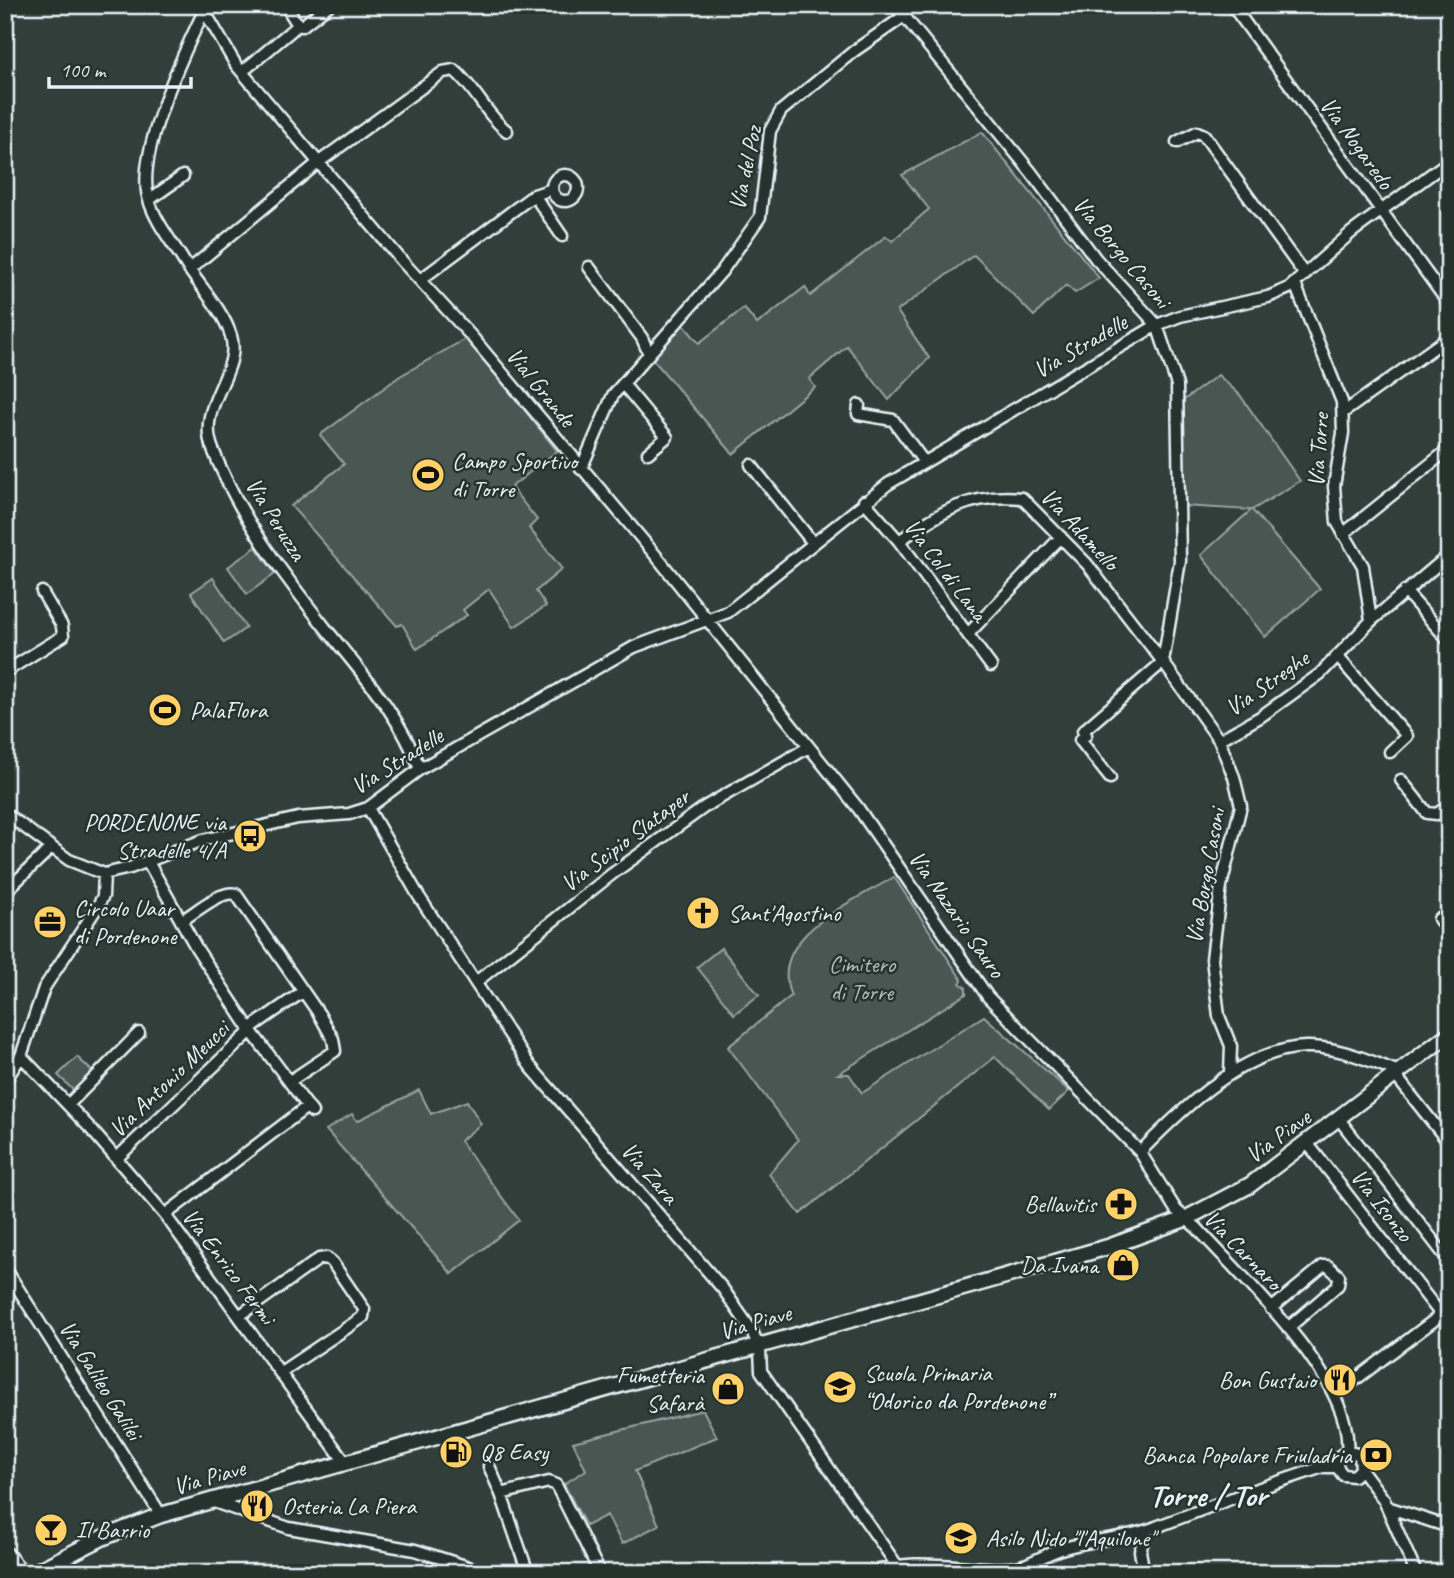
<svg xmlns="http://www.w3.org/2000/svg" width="1454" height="1578" viewBox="0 0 1454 1578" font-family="Caveat,sans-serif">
  <rect width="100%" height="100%" fill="#323e39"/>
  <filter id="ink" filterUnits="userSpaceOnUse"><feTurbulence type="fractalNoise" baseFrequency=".0143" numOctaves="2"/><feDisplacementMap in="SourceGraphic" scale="14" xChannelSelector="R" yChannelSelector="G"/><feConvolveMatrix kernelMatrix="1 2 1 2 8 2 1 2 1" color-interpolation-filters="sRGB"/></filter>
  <g filter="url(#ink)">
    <!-- green -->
    <path fill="#495651" stroke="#98a4a4" stroke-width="2" d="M982,132L1099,278L1075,293L1066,285L1034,316L974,255L897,311L929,358L889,400L847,346L809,379L815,387L733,454L651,357L682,323L699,343L744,308L757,324L805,287L810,296L886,236L892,241L929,209L902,175Z
      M467,338L557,451L511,487L537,520L529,528L562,569L536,591L546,606L514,627L489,589L463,610L467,615L417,649L402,624L397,626L291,506L344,464L320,435L400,376Z
      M1218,375L1240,395L1300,481L1252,510L1320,589L1265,637L1201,555L1251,510L1183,506L1184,400Z
      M256,547L275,574L247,594L228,567Z
      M213,578L246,628L224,643L191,593Z
      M894,877L962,980L960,983L966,988V994L838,1074H849L862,1093L984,1016L1069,1091L1049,1110L995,1057L800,1214L769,1174L798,1140L728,1047L791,996C766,936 853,902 894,877Z
      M721,948L759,995L734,1014L697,967Z
      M77,1057L93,1072L74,1091L58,1075Z
      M419,1090L431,1114L467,1101L481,1124L460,1141L519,1220L452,1274L326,1130L352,1114L357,1121Z
      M703,1410L717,1437L635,1471L659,1525L622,1544L607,1515L586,1526L564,1484L586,1470L573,1442Z"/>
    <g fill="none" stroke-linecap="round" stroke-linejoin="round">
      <defs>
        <path id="street" d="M201,5L236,65L402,261L473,338L657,557L858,808L988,997L1140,1152L1176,1210L1197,1228C1242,1278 1355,1381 1347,1451
          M293,5L288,9L298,25
          M895,5L1031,172L1096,259L1157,325L1177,385L1180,561L1163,662L1083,731L1086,735L1080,740L1110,778
          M1232,5L1449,304
          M204,11C184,52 134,157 149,200C155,221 172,242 183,260C197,284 223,309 231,336C242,371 196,407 212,447C238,515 282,573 327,630C364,676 399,714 420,769
          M242,72L298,25L302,26L329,5
          M1177,142L1197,132L1204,135L1305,275
          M552 188a13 13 0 1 1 26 0a13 13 0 1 1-26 0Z
          M534,195L562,236
          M149,200L183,176
          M589,267L642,338L649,354
          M189,270L319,162L443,72L454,70C475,87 485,114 507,131
          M420,280L534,195L552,189
          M1295,284L1342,402L1343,433L1334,486L1337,522L1363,566L1371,621
          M623,384L667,437L648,453
          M859,405L858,414L893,420L924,462
          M1344,412L1449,337
          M751,465L813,543
          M581,469L613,395L722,271L760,217L770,131L781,111L854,51L903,17
          M864,501L899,541L991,666
          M1343,534L1449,449
          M899,541C941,512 969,493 1022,498L1087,564L1163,662L1219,740L1234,777L1241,806L1221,886L1212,959L1219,1016L1231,1046L1230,1073
          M1405,591L1449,641
          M969,633L1061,537
          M1337,656L1407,736L1390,752
          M5,672L63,636L62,626L42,592
          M1219,740L1260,717L1320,674L1371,621L1449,555
          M1401,780L1427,813L1437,814L1449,805
          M368,808L418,895L530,1066L723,1289L752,1331L760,1350L761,1371L896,1564
          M5,813L69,860L104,874L130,868L203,840L298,818L349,814L368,808L420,769L634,647L728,612L888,484L1157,325L1180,316L1268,297L1289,288L1352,232L1449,161
          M148,862L197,949L251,1031L312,1112
          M5,892L51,848
          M1439,919L1449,932
          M181,921C195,913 220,890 236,894L319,1014L333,1039L335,1051L290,1081
          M476,982L612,874L706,806L809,747
          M249,1029L301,993
          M21,1056L90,1128L165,1215L345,1462
          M1395,1075L1449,1143
          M5,1081L21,1056L44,988L98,906L103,896L104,874
          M68,1105L139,1033
          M1339,1119L1449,1261
          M1308,1144L1449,1325
          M1140,1152C1181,1110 1243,1049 1306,1047C1338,1046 1370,1061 1399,1072
          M117,1158L251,1031
          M165,1215L308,1106
          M5,1268L161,1515
          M1271,1309L1323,1266H1328L1339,1276L1338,1285L1288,1328
          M239,1316L319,1259L327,1258L332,1262L364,1309L363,1317L281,1372
          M1335,1395L1449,1309
          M489,1466L501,1494L549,1482L556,1485L600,1573
          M1361,1469L1354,1476L1343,1475L1337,1467L1338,1457L1347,1451L1360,1455L1361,1469L1384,1500L1416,1573
          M501,1494L528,1573
          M214,1502L289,1528L415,1550L487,1573
          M1387,1507L1449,1527
          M871,1573C910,1556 966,1570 1009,1568C1028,1567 1041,1556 1058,1550C1090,1539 1128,1539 1156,1527L1254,1490L1323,1467H1337
          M1144,1573L1140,1551L1146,1533"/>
        <path id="secondary" d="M33,1573L102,1538L161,1515L1108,1247L1185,1219L1250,1185L1449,1034"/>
        <path id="primary" d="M5,1555L20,1573"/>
      </defs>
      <!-- street casing -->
      <use href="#street" stroke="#e8f1f8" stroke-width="15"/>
      <!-- secondary casing -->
      <use href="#secondary" stroke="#e8f1f8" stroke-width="19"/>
      <!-- primary casing -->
      <use href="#primary" stroke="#e8f1f8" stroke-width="21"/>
      <!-- street -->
      <use href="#street" stroke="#26332d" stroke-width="10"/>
      <!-- secondary -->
      <use href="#secondary" stroke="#26332d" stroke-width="14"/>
      <!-- primary -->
      <use href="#primary" stroke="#26332d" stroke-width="16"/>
    </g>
  </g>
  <!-- icons -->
  <defs>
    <symbol id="stadium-disc" viewBox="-11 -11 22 22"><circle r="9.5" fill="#ffd166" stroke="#26332d"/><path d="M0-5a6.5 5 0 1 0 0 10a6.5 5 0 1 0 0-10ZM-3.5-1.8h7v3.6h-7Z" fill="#111"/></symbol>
    <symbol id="bus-disc" viewBox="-11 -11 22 22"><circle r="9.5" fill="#ffd166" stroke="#26332d"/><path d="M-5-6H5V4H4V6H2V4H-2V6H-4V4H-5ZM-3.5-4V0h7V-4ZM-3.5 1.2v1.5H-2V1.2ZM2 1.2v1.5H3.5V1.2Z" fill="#111"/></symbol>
    <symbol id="church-disc" viewBox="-11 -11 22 22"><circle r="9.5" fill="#ffd166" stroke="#26332d"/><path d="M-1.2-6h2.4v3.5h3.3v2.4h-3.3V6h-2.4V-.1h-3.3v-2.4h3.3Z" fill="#111"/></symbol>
    <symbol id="office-disc" viewBox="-11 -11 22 22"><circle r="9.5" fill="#ffd166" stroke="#26332d"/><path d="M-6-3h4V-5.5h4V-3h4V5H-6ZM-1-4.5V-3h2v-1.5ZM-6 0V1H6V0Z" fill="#111"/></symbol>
    <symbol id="pharmacy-disc" viewBox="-11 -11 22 22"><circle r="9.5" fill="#ffd166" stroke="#26332d"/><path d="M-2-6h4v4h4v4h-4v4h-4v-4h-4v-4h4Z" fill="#111"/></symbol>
    <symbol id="shop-disc" viewBox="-11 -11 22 22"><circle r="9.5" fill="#ffd166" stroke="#26332d"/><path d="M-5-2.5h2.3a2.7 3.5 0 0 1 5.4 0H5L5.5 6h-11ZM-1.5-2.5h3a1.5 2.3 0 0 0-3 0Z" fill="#111"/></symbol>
    <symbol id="restaurant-disc" viewBox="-11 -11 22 22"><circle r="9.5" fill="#ffd166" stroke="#26332d"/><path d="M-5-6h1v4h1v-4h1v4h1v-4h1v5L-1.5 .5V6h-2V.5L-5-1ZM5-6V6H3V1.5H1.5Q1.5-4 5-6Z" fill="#111"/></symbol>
    <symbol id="school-disc" viewBox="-11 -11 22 22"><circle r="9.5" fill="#ffd166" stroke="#26332d"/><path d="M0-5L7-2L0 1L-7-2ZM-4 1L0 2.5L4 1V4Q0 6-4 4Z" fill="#111"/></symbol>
    <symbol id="fuel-disc" viewBox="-11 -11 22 22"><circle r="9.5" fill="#ffd166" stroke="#26332d"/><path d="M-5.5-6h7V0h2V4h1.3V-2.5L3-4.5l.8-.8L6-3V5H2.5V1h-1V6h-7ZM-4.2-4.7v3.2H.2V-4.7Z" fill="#111"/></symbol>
    <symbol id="bank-disc" viewBox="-11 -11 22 22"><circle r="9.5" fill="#ffd166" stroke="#26332d"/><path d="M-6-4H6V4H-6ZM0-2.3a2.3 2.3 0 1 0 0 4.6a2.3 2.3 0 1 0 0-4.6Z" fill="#111"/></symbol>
    <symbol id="bar-disc" viewBox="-11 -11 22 22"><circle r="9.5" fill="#ffd166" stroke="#26332d"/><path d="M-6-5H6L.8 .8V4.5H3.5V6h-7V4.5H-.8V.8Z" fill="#111"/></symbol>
  </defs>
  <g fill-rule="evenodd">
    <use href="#stadium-disc" x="409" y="456" width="38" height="38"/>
    <use href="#stadium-disc" x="146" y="691" width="38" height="38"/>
    <use href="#bus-disc" x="231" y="817" width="38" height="38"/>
    <use href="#church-disc" x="684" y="894" width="38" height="38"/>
    <use href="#office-disc" x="31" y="903" width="38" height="38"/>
    <use href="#pharmacy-disc" x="1102" y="1185" width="38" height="38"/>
    <use href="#shop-disc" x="1104" y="1246" width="38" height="38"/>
    <use href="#restaurant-disc" x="1321" y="1361" width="38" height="38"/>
    <use href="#school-disc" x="821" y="1368" width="38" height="38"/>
    <use href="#shop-disc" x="709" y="1370" width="38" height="38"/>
    <use href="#fuel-disc" x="437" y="1433" width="38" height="38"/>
    <use href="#bank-disc" x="1357" y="1436" width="38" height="38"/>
    <use href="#restaurant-disc" x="238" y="1487" width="38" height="38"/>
    <use href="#bar-disc" x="32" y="1511" width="38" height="38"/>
    <use href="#school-disc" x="942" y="1519" width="38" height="38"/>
  </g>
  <g text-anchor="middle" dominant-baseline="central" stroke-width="5" stroke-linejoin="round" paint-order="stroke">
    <!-- street labels -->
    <g font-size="24" fill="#e8f1f8" stroke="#26332d">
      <text transform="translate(1357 143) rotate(54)">Via Nogaredo</text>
      <text transform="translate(745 168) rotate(-78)">Via del Poz</text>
      <text transform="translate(1122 252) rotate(50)">Via Borgo Casoni</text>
      <text transform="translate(1080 346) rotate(-30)">Via Stradelle</text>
      <text transform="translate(541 387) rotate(51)">Vial Grande</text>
      <text transform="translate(1318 450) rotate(-86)">Via Torre</text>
      <text transform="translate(276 519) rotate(58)">Via Peruzza</text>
      <text transform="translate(1080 529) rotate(47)">Via Adamello</text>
      <text transform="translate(946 570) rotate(53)">Via Col di Lana</text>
      <text transform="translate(1267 683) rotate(-35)">Via Streghe</text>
      <text transform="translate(397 761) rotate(-32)">Via Stradelle</text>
      <text transform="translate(625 840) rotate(-37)">Via Scipio Slataper</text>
      <text transform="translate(1205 876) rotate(-80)">Via Borgo Casoni</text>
      <text transform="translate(957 914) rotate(55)">Via Nazario Sauro</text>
      <text transform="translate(169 1079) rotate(-44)">Via Antonio Meucci</text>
      <text transform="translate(1278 1136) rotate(-36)">Via Piave</text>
      <text transform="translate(650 1173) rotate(49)">Via Zara</text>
      <text transform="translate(1382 1205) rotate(52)">Via Isonzo</text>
      <text transform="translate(1243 1250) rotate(46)">Via Carnaro</text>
      <text transform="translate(229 1266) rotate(53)">Via Enrico Fermi</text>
      <text transform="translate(755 1322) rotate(-16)">Via Piave</text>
      <text transform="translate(101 1380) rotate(58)">Via Galileo Galilei</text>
      <text transform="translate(209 1477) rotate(-16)">Via Piave</text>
    </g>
    <!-- poi labels -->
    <g font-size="24" fill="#e8f1f8" stroke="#26332d" text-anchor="start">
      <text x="452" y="461">Campo Sportivo<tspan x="452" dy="28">di Torre</tspan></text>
      <text x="190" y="710">PalaFlora</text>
      <text x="226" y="822" text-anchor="end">PORDENONE via<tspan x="226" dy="28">Stradelle 4/A</tspan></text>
      <text x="74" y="908">Circolo Uaar<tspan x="74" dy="28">di Pordenone</tspan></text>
      <text x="728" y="913">Sant'Agostino</text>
      <text x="1096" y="1204" text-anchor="end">Bellavitis</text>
      <text x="1098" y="1265" text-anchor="end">Da Ivana</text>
      <text x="864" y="1373">Scuola Primaria<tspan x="864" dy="28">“Odorico da Pordenone”</tspan></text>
      <text x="704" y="1375" text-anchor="end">Fumetteria<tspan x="704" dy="28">Safarà</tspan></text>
      <text x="1316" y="1380" text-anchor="end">Bon Gustaio</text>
      <text x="480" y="1452">Q8 Easy</text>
      <text x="1352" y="1455" text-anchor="end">Banca Popolare Friuladria</text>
      <text x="282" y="1506">Osteria La Piera</text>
      <text x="76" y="1530">Il Barrio</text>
      <text x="986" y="1538">Asilo Nido "l'Aquilone"</text>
    </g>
    <!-- park labels -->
    <g font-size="24" fill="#b0bbbe" stroke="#26332d">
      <text x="862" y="964">Cimitero<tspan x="862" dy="28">di Torre</tspan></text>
    </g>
    <!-- district labels -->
    <g font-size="32" font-weight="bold" fill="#e8f1f8" stroke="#26332d">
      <text x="1208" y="1495">Torre / Tor</text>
    </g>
  </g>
  <!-- margin -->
  <rect width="1454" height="1578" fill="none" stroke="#26332d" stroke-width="28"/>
  <rect x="14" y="14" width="1426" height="1550" fill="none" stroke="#e8f1f8" stroke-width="2.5" filter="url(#ink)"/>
  <!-- scale -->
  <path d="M49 77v10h142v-10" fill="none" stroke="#e8f1f8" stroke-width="3.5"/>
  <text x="60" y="77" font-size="21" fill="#e8f1f8" stroke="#26332d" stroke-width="5" paint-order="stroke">100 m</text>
</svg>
